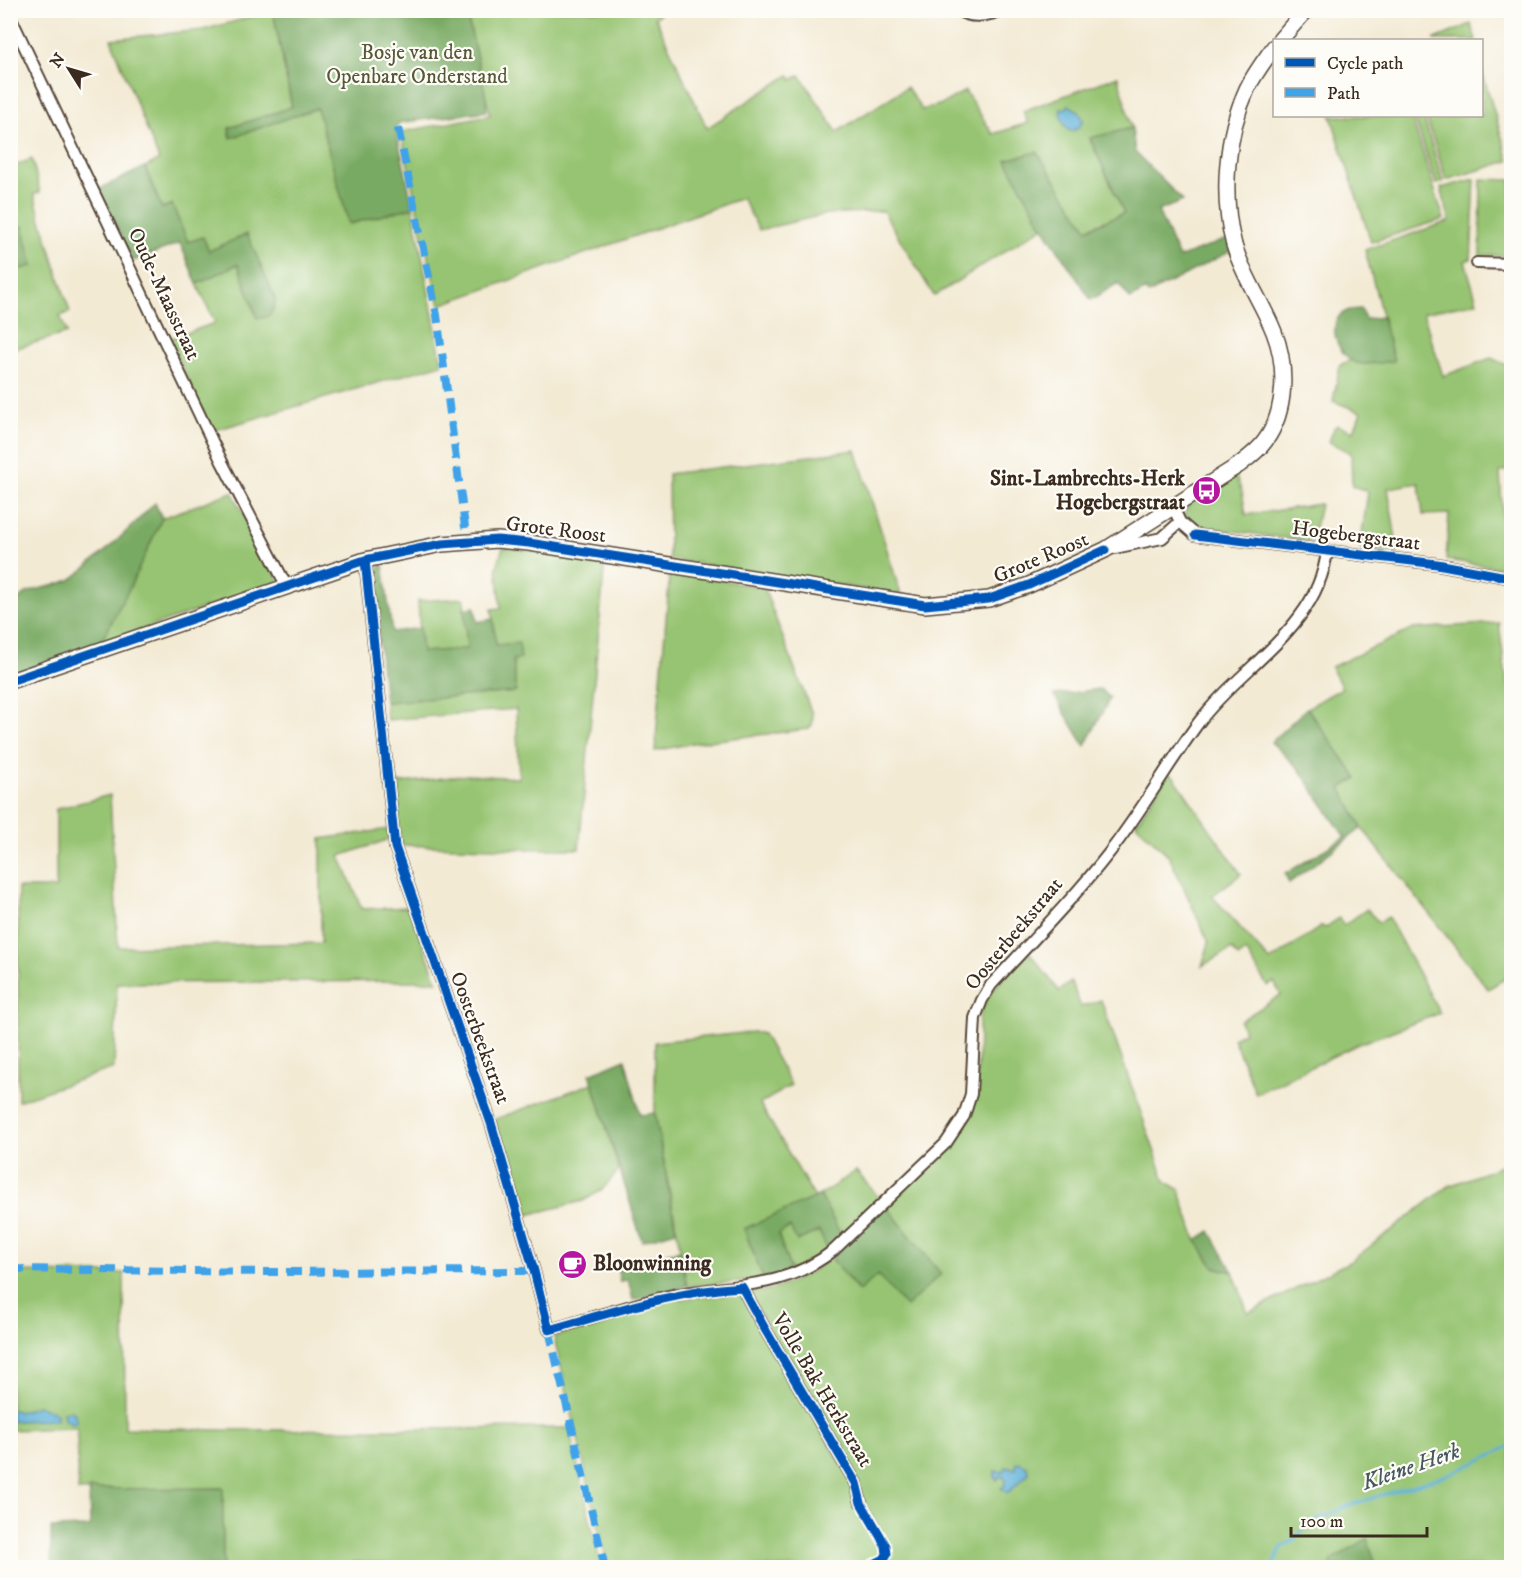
<svg xmlns="http://www.w3.org/2000/svg" width="1522" height="1578" viewBox="0 0 1522 1578" font-family="'IM FELL DW Pica',serif">
  <rect width="100%" height="100%" fill="#fdfcf7"/>
  <filter id="ink" filterUnits="userSpaceOnUse"><feTurbulence type="fractalNoise" baseFrequency=".0167" numOctaves="2"/><feDisplacementMap in="SourceGraphic" scale="12" xChannelSelector="R" yChannelSelector="G"/><feConvolveMatrix kernelMatrix="1 2 1 2 8 2 1 2 1" color-interpolation-filters="sRGB"/></filter>
  <filter id="wash" filterUnits="userSpaceOnUse"><feTurbulence type="fractalNoise" baseFrequency=".008" numOctaves="4" result="noise"/><feDisplacementMap in="SourceGraphic" scale="24" xChannelSelector="R" yChannelSelector="G"/><feGaussianBlur stdDeviation="1.35" result="paint"/><feColorMatrix in="noise" values="0 0 0 0 0 0 0 0 0 0 0 0 0 0 0 0 0 1.4 0 .05"/><feComposite in="paint" operator="in"/></filter>
  <g filter="url(#wash)">
    <rect width="100%" height="100%" fill="#f3ead4"/>
    <!-- green -->
    <path fill="#97c472" stroke="#697748" stroke-width="1.5" d="M466,10L665,11L655,17L707,128L789,75L792,80L800,75L837,132L907,87L922,110L942,104L965,91L993,134L1028,123L1023,111L1118,76L1132,128L1090,139L1124,213L1086,229L1037,152L1006,160L1043,227L934,296L883,211L827,214L759,230L742,198L440,305L424,241L401,132L490,115Z
      M273,11L292,107L229,128L231,137L317,108L349,224L413,207L442,364L212,431L169,339L215,323L197,284L238,264L257,318L247,235L209,251L188,242L162,209L145,167L159,160L111,39L203,30Z
      M1471,24L1476,40H1433Z
      M1482,71L1509,161L1446,180L1426,116H1482Z
      M1331,116H1411L1444,219L1371,242Z
      M1414,116H1423L1443,182L1436,184Z
      M32,159L40,192L34,194L41,220L70,312L60,316L67,333L11,350L10,265L12,271L23,226L10,229L11,167Z
      M1475,179L1471,259L1465,261L1477,302L1423,313L1443,376L1491,358L1511,367V470L1500,472L1503,526L1500,568L1446,560L1449,514L1423,515L1419,483L1388,488L1398,553L1360,549L1368,491L1352,486L1351,453L1329,442L1334,428L1337,425L1354,431L1361,412L1333,401L1340,365L1350,360L1359,363L1394,361L1365,250L1450,221L1441,188Z
      M1481,179L1511,180V256L1480,255Z
      M856,450L901,595L669,559L668,474Z
      M1235,475L1242,492L1246,515L1320,504L1312,542L1190,525C1183,517 1184,511 1190,503Z
      M232,492L279,581L274,584L100,644L132,583L162,518Z
      M503,547L605,561L579,849H520L399,845L393,784L468,775L519,778L516,709L387,720L385,702L516,692L513,659L519,644L496,645L492,609L501,608L497,567Z
      M670,571L764,588L812,714V725L808,729L693,743L655,751Z
      M464,598L467,649L421,652L418,601Z
      M1499,623L1507,685H1512L1511,975L1488,989L1362,828L1341,788L1357,778L1307,708L1342,688L1331,667L1413,629Z
      M1170,774L1174,777L1241,874L1212,896L1270,961L1322,926L1325,928L1339,918L1344,925L1367,909L1379,923L1388,917L1440,1013L1356,1045L1256,1094L1233,1038L1245,1032L1240,1021L1281,995L1274,982L1267,986L1246,951L1238,957L1232,949L1202,966L1209,943L1169,856L1136,824L1167,775Z
      M110,795L118,947L321,943V839L389,829L390,839L340,856L362,909L409,907L437,981L117,983L114,1068L18,1101V888H56V809Z
      M1030,953L1059,991L1071,982L1081,1007L1101,1000L1165,1181L1179,1189L1196,1240L1214,1267L1233,1272L1248,1313L1351,1261L1449,1186L1511,1162V1567H871C882,1563 891,1559 889,1546L749,1293C778,1291 807,1276 831,1259L858,1291L878,1275H940L886,1206L968,1117C979,1093 977,1065 979,1038C979,1030 978,1019 981,1010C990,987 1013,970 1030,953Z
      M753,1032L763,1034L791,1085L760,1104L815,1198L744,1229L764,1280L687,1286L655,1113V1042Z
      M593,1083L619,1170L602,1190L583,1201L523,1216L493,1120Z
      M856,1171L882,1201L843,1239L820,1195Z
      M790,1227L819,1231L829,1253L791,1272L778,1234Z
      M10,1272L124,1273L125,1428L223,1430L569,1428L601,1567L436,1568L353,1562V1568L223,1567L222,1488L78,1491L77,1428L11,1430Z
      M740,1293L853,1484L857,1502L885,1550L882,1556L857,1568L608,1567L554,1337L618,1318L670,1300Z"/>
    <!-- forest -->
    <path fill="#79aa64" stroke="#5a6a41" stroke-width="1.5" d="M273,11H466L486,97V111L398,123L396,130L413,207L349,224L317,108L231,138L229,128L292,107Z
      M1132,128L1135,152L1183,201L1158,211L1179,258L1227,239L1231,251L1148,294L1146,290L1130,299L1118,283L1091,300L1043,227L1006,160L1037,152L1087,229L1124,213L1090,138Z
      M145,167L162,209L172,204L188,242L203,237L209,251L247,234L275,298C275,310 271,319 257,318L238,264L197,284L180,243L133,261L99,189Z
      M23,226L33,266L12,271L11,229Z
      M1361,309L1365,319L1382,317L1394,361C1383,362 1367,366 1357,363C1337,357 1324,320 1347,311C1350,309 1357,310 1361,309Z
      M155,503L162,518L132,583L100,644L11,676C11,653 3,614 22,596C30,588 56,587 70,580C77,576 84,569 91,563C114,545 134,524 155,503Z
      M383,564L392,632L420,628L422,652L467,649L464,609L475,607L477,622L493,619L496,645L519,643L521,659L513,660L516,692L385,702L372,573Z
      M1100,689L1110,698L1085,746L1054,695Z
      M1307,708L1357,778L1341,788L1362,828L1289,883L1285,874L1345,837L1299,769L1271,742Z
      M625,1059L640,1115L655,1113L676,1231L642,1241L590,1074Z
      M820,1195L843,1239L829,1253L819,1231L797,1241L790,1227L778,1234L791,1272L764,1280L744,1229Z
      M886,1206L941,1274L906,1307L878,1275L859,1291L831,1259Z
      M1210,1231L1233,1272L1214,1267L1196,1240Z
      M680,1250L687,1286L633,1300L628,1279L620,1282L616,1262Z
      M223,1488V1567H51V1528L90,1527L89,1489Z
      M1367,1538L1377,1567H1332L1331,1561Z
      M353,1562L436,1567H353Z"/>
    <!-- water -->
    <path fill="#5eb1d9" stroke="#4c6e7c" stroke-width="1.5" d="M1069,105L1079,112L1083,120C1080,126 1078,131 1070,131C1064,127 1059,116 1061,108L1065,109Z
      M38,1406L57,1413V1420L11,1421V1409L19,1412Z
      M70,1411L75,1413L77,1422L73,1424L64,1419L63,1412Z
      M1019,1462L1027,1466L1029,1473L1008,1493L1001,1488L1005,1485L1006,1479L1000,1476L997,1480L995,1478V1471L1003,1472L1006,1467L1016,1469V1463Z"/>
    <g fill="none" stroke-linecap="round" stroke-linejoin="round">
      <!-- stream -->
      <path stroke="#5eb1d9" stroke-width="3" d="M1269,1568L1273,1566L1281,1548L1295,1539L1308,1524L1350,1505L1451,1474L1512,1445"/>
    </g>
  </g>
  <g filter="url(#ink)">
    <g fill="none" stroke-linecap="round" stroke-linejoin="round">
      <defs>
        <path id="street" d="M958,10C972,20 989,15 1004,10
          M10,16L222,462L287,587
          M1477,263L1512,264
          M1173,507L1180,522L1195,535L1437,564L1512,578
          M1110,549L1162,538L1180,522
          M365,560L395,847L491,1123L534,1271L549,1330C590,1319 632,1304 673,1295C732,1284 785,1290 834,1250L946,1143L964,1116L971,1094L975,1018L982,1000L991,985C1031,942 1073,899 1109,853C1142,811 1168,764 1199,722C1242,665 1318,628 1327,551
          M742,1287L766,1331L856,1483L861,1503"/>
        <path id="secondary" d="M1280,40L1306,10
          M10,681L365,560L442,544L497,540L529,543L925,605L989,599L1029,585L1105,550L1239,465C1248,458 1258,451 1265,441C1287,411 1287,365 1274,332C1262,302 1243,276 1234,245C1221,196 1226,135 1247,89C1254,74 1265,60 1274,47"/>
      </defs>
      <!-- street casing -->
      <use href="#street" stroke="#574739" stroke-width="14"/>
      <!-- secondary casing -->
      <use href="#secondary" stroke="#574739" stroke-width="18"/>
      <!-- street -->
      <use href="#street" stroke="#fff" stroke-width="10"/>
      <!-- secondary -->
      <use href="#secondary" stroke="#fff" stroke-width="15"/>
      <!-- quiet -->
      <path stroke="#3fa3ea" stroke-width="8" stroke-dasharray="15 8" stroke-linecap="butt" d="M398,128L437,315L467,542
        M10,1269L270,1272L534,1271
        M549,1330L605,1568"/>
      <defs>
        <path id="cycleway" d="M1195,535L1437,564L1512,578
          M365,560L395,847L491,1123L534,1271L549,1330C613,1312 675,1291 742,1287L766,1331L856,1483L861,1503L886,1546L887,1554L884,1559L866,1568
          M10,681L365,560L442,544L497,540L529,543L925,605L989,599L1029,585L1105,550"/>
      </defs>
      <!-- cycleway casing -->
      <use href="#cycleway" stroke="#fdfcf7" stroke-width="13"/>
      <!-- cycleway -->
      <use href="#cycleway" stroke="#0057b8" stroke-width="9"/>
    </g>
  </g>
  <!-- icons -->
  <defs>
    <symbol id="bus-disc" viewBox="-11 -11 22 22"><circle r="9.5" fill="#b5179e" stroke="#fdfcf7"/><path d="M-5-6H5V4H4V6H2V4H-2V6H-4V4H-5ZM-3.5-4V0h7V-4ZM-3.5 1.2v1.5H-2V1.2ZM2 1.2v1.5H3.5V1.2Z" fill="#fff"/></symbol>
    <symbol id="cafe-disc" viewBox="-11 -11 22 22"><circle r="9.5" fill="#b5179e" stroke="#fdfcf7"/><path d="M-5.5-4.5H6V0H3Q3 3.5 0 3.5H-2.5Q-5.5 3.5-5.5 0ZM3-3.2v2h1.7v-2ZM-6 4.5H4V6H-6Z" fill="#fff"/></symbol>
  </defs>
  <g fill-rule="evenodd">
    <use href="#bus-disc" x="1190" y="474" width="33" height="33"/>
    <use href="#cafe-disc" x="556" y="1248" width="33" height="33"/>
  </g>
  <g text-anchor="middle" dominant-baseline="central" stroke-width="4.5" stroke-linejoin="round" paint-order="stroke">
    <!-- park labels -->
    <g font-size="21" fill="#575837" stroke="#fdfcf7">
      <text x="417" y="53">Bosje van den<tspan x="417" dy="24">Openbare Onderstand</tspan></text>
    </g>
    <!-- street labels -->
    <g font-size="21" fill="#3b2a1e" stroke="#fdfcf7">
      <text transform="translate(164 294) rotate(65)">Oude-Maasstraat</text>
      <text transform="translate(556 530) rotate(7)">Grote Roost</text>
      <text transform="translate(1356 536) rotate(7)">Hogebergstraat</text>
      <text transform="translate(1041 558) rotate(-23)">Grote Roost</text>
      <text transform="translate(1014 934) rotate(-50)">Oosterbeekstraat</text>
      <text transform="translate(480 1038) rotate(70)">Oosterbeekstraat</text>
      <text transform="translate(822 1390) rotate(59)">Volle Bak Herkstraat</text>
    </g>
    <!-- poi labels -->
    <g font-size="21" font-weight="bold" fill="#3b2a1e" stroke="#fdfcf7" text-anchor="end">
      <text x="1185" y="479">Sint-Lambrechts-Herk<tspan x="1185" dy="24">Hogebergstraat</tspan></text>
      <text x="593" y="1264" text-anchor="start">Bloonwinning</text>
    </g>
    <!-- water labels -->
    <g font-size="22" font-style="italic" fill="#47595f" stroke="#fdfcf7">
      <text transform="translate(1411 1467) rotate(-19)">Kleine Herk</text>
    </g>
  </g>
  <!-- margin -->
  <rect width="1522" height="1578" fill="none" stroke="#fdfcf7" stroke-width="36"/>
  <!-- legend -->
  <rect x="1273" y="39" width="210" height="78" fill="#fdfcf7" stroke="#afa8a0" stroke-width="1.5"/>
  <rect x="1285" y="58" width="30" height="9" fill="#0057b8" stroke="#afa8a0" stroke-width="1.5"/>
  <text x="1327" y="69" font-size="18" fill="#3b2a1e">Cycle path</text>
  <rect x="1285" y="88" width="30" height="9" fill="#3fa3ea" stroke="#afa8a0" stroke-width="1.5"/>
  <text x="1327" y="99" font-size="18" fill="#3b2a1e">Path</text>
  <!-- north arrow -->
  <g transform="translate(69 69) rotate(307)" stroke="#fdfcf7" stroke-width="4.5" paint-order="stroke">
  <path d="M0-4.5L10 22L0 15L-10 22Z" fill="#3b2a1e"/>
  <text y="-9" font-size="16" font-weight="bold" text-anchor="middle" fill="#3b2a1e">N</text>
  </g>
  <!-- scale -->
  <path d="M1291 1527v9h136v-9" fill="none" stroke="#3b2a1e" stroke-width="3"/>
  <text x="1300" y="1527" font-size="18" fill="#3b2a1e" stroke="#fdfcf7" stroke-width="4.5" paint-order="stroke">100 m</text>
</svg>
